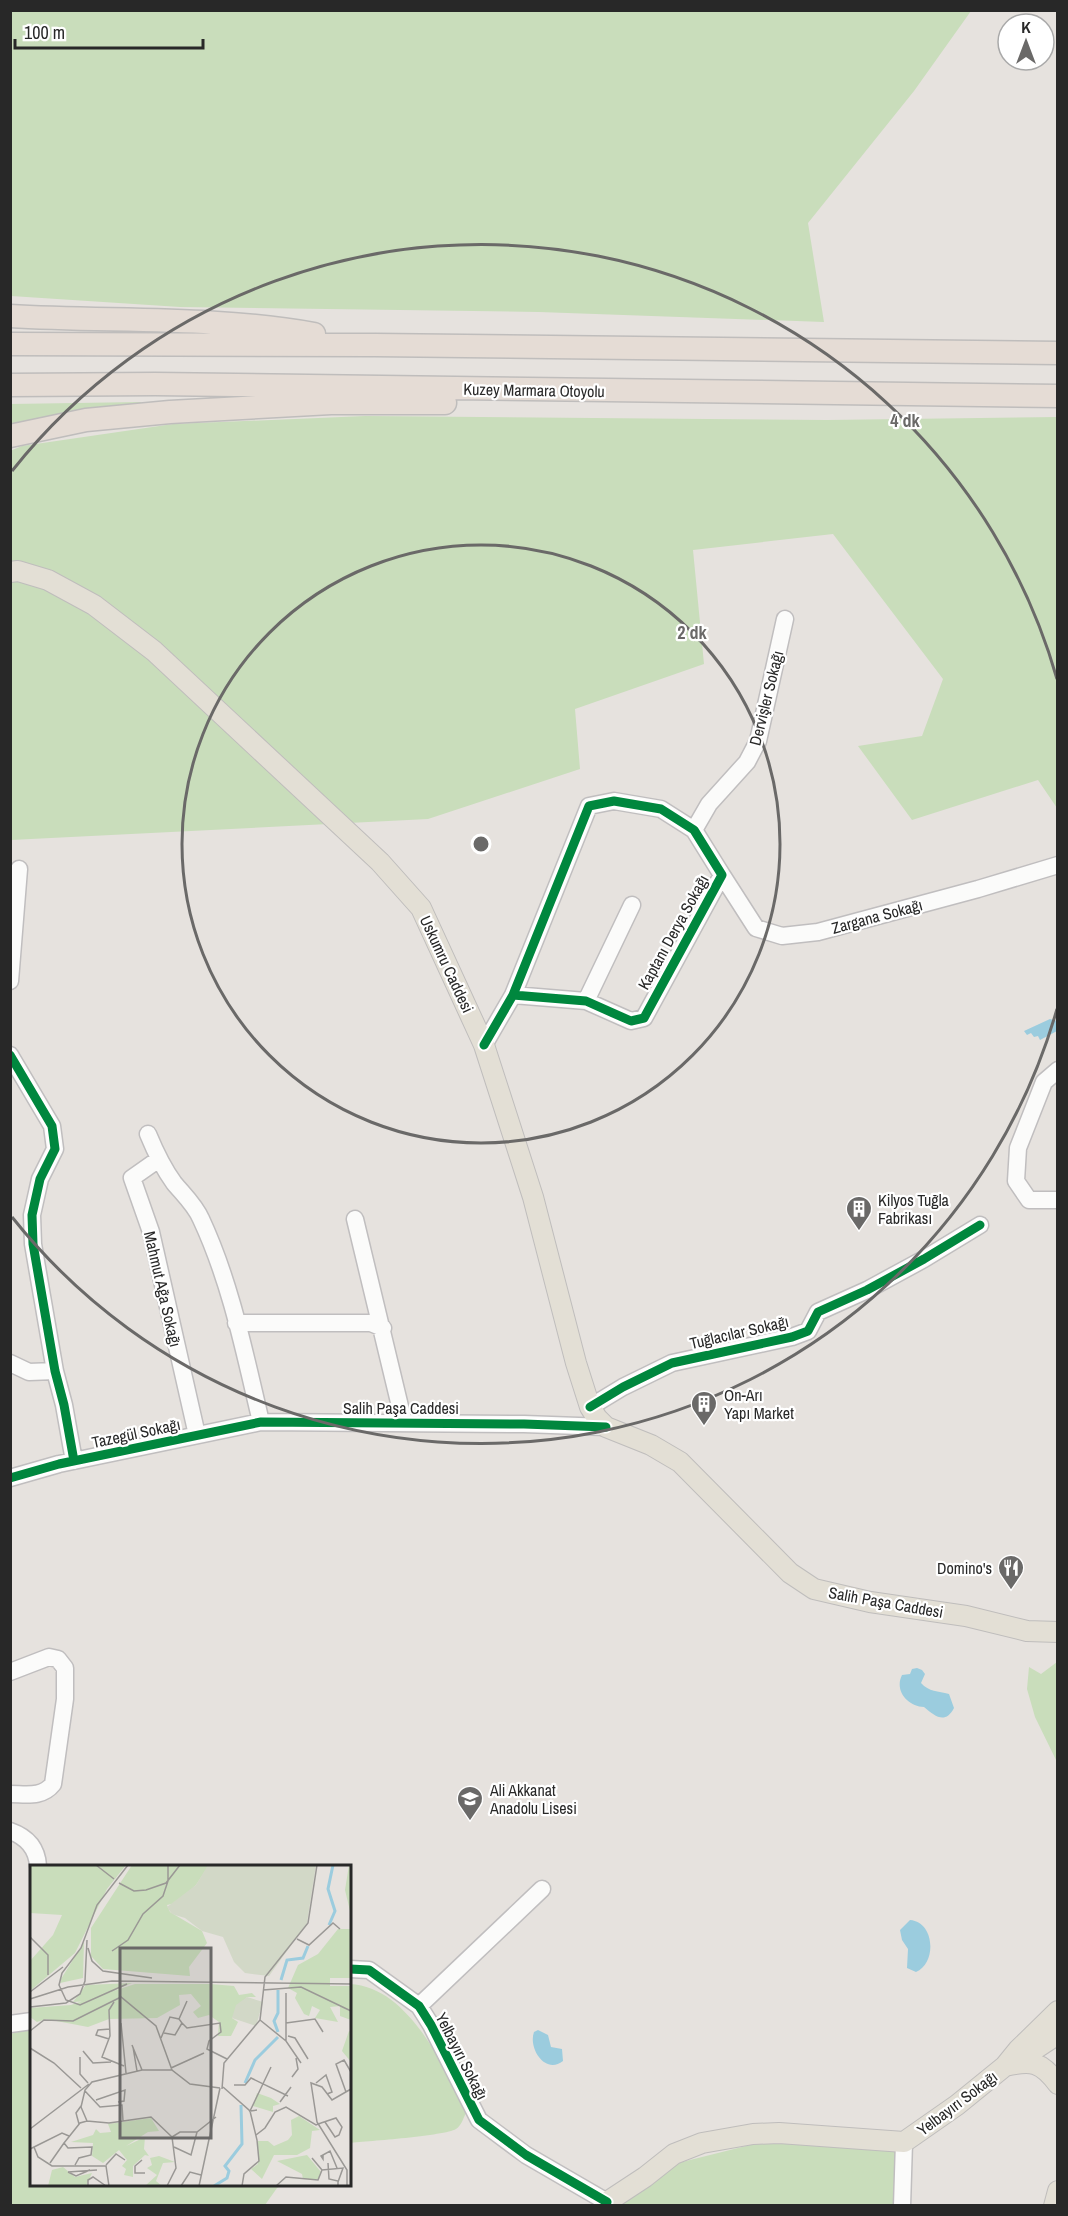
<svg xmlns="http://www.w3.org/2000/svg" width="1068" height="2216" viewBox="0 0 1068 2216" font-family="'Archivo Narrow',sans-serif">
  <rect width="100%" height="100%" fill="#e6e2de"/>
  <!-- green -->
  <path fill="#c9ddbb" d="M10,11L11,10L971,11L914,91L808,223L824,322L539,312L180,307L11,296Z
    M141,402V408L11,428L10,404Z
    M365,416L827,420L1057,417V808L1038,780L912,820L858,746L922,736L943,679L833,534L693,550L704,664L575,709L580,769L428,819L11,840L10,451L22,446L173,424Z
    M1057,1662V1762L1035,1717L1027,1689L1029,1667L1041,1674Z
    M350,1984C407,1987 441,2061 464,2106L466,2113C463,2119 461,2126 456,2129C444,2136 369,2141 350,2143Z
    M31,2029L32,2184L282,2185L277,2188L265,2205H11L10,2034Z
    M774,2139L896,2148L895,2205L618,2206L670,2165Z"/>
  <!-- water -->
  <path fill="#9bccde" d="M1050,1019L1057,1021V1031L1040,1040L1038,1036L1034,1037L1031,1033L1027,1035L1024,1031Z
    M917,1668L922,1670L925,1674L921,1683C929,1692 938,1691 949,1694L954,1708C945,1725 935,1716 924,1707C908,1706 894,1691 902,1675L910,1674L912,1669Z
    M910,1920C935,1922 937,1963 916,1972L907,1968L908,1949L902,1940L900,1930Z
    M538,2030L548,2035L551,2047L562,2049L563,2061C545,2075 528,2048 534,2032Z"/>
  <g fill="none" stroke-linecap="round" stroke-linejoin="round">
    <defs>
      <path id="minor" d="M694,830L709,804L747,762L758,741L785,619
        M722,875L756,928L782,936L818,932L978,889L1058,865
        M10,981L19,869
        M586,1001L632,905
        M484,1045L513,995L589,806L614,801L661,809L694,830L722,875L644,1018L631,1021L586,1001L513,995
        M10,1055L52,1126L55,1149L40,1179L32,1215L33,1244L55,1371L64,1405L74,1461
        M1058,1070L1044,1082L1018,1148L1016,1181L1029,1200H1058
        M148,1134C155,1151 163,1168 174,1183C183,1194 195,1205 201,1219C231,1283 245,1355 261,1422
        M159,1159L132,1178L151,1232L197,1435
        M355,1219L404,1423
        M236,1323H371L383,1328
        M10,1363L29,1372L55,1371
        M590,1407L623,1387L672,1363L792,1337L808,1331L818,1312L867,1290L924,1259L980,1225
        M10,1478L59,1464L261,1422L524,1424L606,1427
        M10,1672L49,1657L58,1659L65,1668V1699L53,1784C42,1798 26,1794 10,1794
        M10,1831C27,1837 37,1848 38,1866
        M350,1969L369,1970L419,2006L431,2025L479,2120L526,2155L607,2202
        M419,2006L542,1889
        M10,2024L32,2021
        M902,2206L904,2142"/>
      <path id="major" d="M10,572L18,571L48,580L94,605L154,651L380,862L421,908L484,1045L533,1197L576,1363L590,1407L597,1418L606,1427L651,1445L680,1462L790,1573L814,1589L870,1602L966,1616L1027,1631L1058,1632
        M1026,2055L1058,2034
        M1005,2066C1031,2060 1041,2061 1058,2084
        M607,2206V2202L645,2177L674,2154L702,2143L753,2134L779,2133L904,2142L957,2105L1005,2066L1018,2050L1058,2011
        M1054,2206L1058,2191"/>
      <path id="highway" d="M10,316C111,322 214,316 314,334
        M10,344L375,345L1058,353
        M10,385L155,384L1058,396
        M10,436L86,420L170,412L331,403H445"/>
    </defs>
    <!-- minor casing -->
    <use href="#minor" stroke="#c0bebf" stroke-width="19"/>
    <!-- major casing -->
    <use href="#major" stroke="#bfbdbc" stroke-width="22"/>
    <!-- highway casing -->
    <use href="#highway" stroke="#bfbdbc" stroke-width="25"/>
    <!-- minor -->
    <use href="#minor" stroke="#fbfbfa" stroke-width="16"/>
    <!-- major -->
    <use href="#major" stroke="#e3dfd5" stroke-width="20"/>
    <!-- highway -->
    <use href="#highway" stroke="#e5dcd5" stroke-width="22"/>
    <defs>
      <path id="cycleway" d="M484,1045L513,995L589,806L614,801L661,809L694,830L722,875L644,1018L631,1021L586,1001L513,995
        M10,1055L52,1126L55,1149L40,1179L32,1215L33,1244L55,1371L64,1405L74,1461
        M590,1407L623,1387L672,1363L792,1337L808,1331L818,1312L867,1290L924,1259L980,1225
        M10,1478L59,1464L261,1422L524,1424L606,1427
        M350,1969L369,1970L419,2006L431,2025L479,2120L526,2155L607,2202"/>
    </defs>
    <!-- cycleway casing -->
    <use href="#cycleway" stroke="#fff" stroke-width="13"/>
    <!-- cycleway -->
    <use href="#cycleway" stroke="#00873e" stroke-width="9"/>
  </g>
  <!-- distance rings -->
  <g fill="none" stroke="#6a6968" stroke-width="3">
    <circle cx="481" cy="844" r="299"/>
    <path d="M1057 1009A599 599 0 0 1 12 1217M12 471A599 599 0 0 1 1057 679"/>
  </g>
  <!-- icons -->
  <defs>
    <symbol id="building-pin" viewBox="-11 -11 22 30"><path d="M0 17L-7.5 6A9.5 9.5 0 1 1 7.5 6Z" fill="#6a6968" stroke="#fff"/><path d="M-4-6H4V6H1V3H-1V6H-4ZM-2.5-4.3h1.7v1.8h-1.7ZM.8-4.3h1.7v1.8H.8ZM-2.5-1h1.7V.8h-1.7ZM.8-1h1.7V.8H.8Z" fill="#fff"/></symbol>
    <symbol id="restaurant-pin" viewBox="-11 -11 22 30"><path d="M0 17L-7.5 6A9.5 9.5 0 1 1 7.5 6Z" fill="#6a6968" stroke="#fff"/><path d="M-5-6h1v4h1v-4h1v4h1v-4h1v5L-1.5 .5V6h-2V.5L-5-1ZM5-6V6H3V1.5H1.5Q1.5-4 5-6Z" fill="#fff"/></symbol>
    <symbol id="school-pin" viewBox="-11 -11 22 30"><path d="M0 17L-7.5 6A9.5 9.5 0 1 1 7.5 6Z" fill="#6a6968" stroke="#fff"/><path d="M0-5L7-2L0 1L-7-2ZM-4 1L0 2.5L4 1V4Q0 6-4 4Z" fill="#fff"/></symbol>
  </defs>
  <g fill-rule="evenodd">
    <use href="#building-pin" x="844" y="1194" width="30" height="40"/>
    <use href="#building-pin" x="689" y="1389" width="30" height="40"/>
    <use href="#restaurant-pin" x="996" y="1553" width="30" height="40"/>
    <use href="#school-pin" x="455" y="1784" width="30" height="40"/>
  </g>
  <g text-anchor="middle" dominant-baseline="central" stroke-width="4.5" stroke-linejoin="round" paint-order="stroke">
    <!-- street labels -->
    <g font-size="16" fill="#282828" stroke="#fff">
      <text transform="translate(534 390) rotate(1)">Kuzey Marmara Otoyolu</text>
      <text transform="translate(766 698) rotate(-76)">Dervişler Sokağı</text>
      <text transform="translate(877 916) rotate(-15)">Zargana Sokağı</text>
      <text transform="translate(673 932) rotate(-61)">Kaptanı Derya Sokağı</text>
      <text transform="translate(447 964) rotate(65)">Uskumru Caddesi</text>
      <text transform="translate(163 1289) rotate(77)">Mahmut Ağa Sokağı</text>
      <text transform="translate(739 1332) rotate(-13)">Tuğlacılar Sokağı</text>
      <text x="401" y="1408">Salih Paşa Caddesi</text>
      <text transform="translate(136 1433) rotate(-12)">Tazegül Sokağı</text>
      <text transform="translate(886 1602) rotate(10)">Salih Paşa Caddesi</text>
      <text transform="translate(462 2056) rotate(63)">Yelbayırı Sokağı</text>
      <text transform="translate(957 2103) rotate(-37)">Yelbayırı Sokağı</text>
    </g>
    <!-- poi labels -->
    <g font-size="16" fill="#282828" stroke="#fff" text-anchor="start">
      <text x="878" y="1200">Kilyos Tuğla<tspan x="878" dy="18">Fabrikası</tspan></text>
      <text x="724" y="1395">On-Arı<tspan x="724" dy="18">Yapı Market</tspan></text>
      <text x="992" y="1568" text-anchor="end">Domino's</text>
      <text x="490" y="1790">Ali Akkanat<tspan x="490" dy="18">Anadolu Lisesi</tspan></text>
    </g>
  </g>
  <!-- overview -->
  <g transform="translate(30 1865)">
    <rect width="321" height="321" fill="#e6e2de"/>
    <path d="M0,0H96L77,24L45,88L0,126V96L23,70L32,50L0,48ZM102,0H179L166,20L146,38L137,40L140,47L172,66L177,78L159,102L160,111L73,104L61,91V63ZM319,0H321V50L315,25ZM308,64H321V113H300V121H321V155L310,151V141L300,142L308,157L285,153L290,145L282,141L279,151L274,149L265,133L267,128L258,123L268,100L288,89ZM54,77L53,113L30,118L31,114ZM102,118L60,136L43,137L56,120ZM105,119H180L204,121L209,130L222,128L226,132H217L202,153L208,157L201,171H188L189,157L179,150L168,153L163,147L171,141L161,129L149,130L150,140L127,153L79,154L58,162L16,154L7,157L0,152V143L41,140ZM319,166L321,167V197L312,186ZM227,228L241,233L250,239L243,241V247L223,241ZM269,251L290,265L282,266L280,283L267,290H244L232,314L221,304L228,299V276H238L244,281L258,275L262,270L261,255ZM121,253L129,266L118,267L96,281L115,272L114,284L119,291L115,290L103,301V312L94,310L96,304L92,301L97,295L89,285L73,298L62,291L63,278L41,277L63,270L66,264L70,268L81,267L78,259ZM277,290L291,307L288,314H273L272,309L247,296ZM129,291L145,297L133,298L126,316L132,321H115L127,310L117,303L122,300L120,293ZM33,302L45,312L62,308L56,321H18L22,305Z" fill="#c9ddbb"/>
    <path d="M178,0H286L277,58L239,111L215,108L204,97L193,72L172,66L155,53L142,49L137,42L166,20ZM217,132L233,137L226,161L202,153L206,140Z" fill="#d2d8c7"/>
    <path fill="none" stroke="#9bccde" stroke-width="3" d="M299,60L305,46L298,24L303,0M251,115L257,95L273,93L278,81M248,125V148L244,156L248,167M215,218L225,195L248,172M184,321L197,313L199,306L195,301L212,279L211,240"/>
    <path fill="none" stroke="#9a9895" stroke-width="1.5" d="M66,0L84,14M89,18L104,26L116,25L136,18L150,0M0,72L18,90V110M267,74L279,80L303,58L310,64M58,83L62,96L73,106L122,113M82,86L98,75L113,49L133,31L138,16V0M97,119L50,140L36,135L29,120L32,108L51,83L67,40L98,0M233,125L271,122L321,146M0,127L33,102M0,134L38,122L82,116L321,119M84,137L79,145L80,171L72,192L94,201M0,142L36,138L50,129L55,116L57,75M149,154L157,136M230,155L256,176L271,198M91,158L96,208M152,158L157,163L190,158L191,167L179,176L177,184L197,194M256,158L285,154L293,167M0,166L14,155L43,156L91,132L126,161L142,205L160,219L190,223M258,171L265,173L278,194M131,173L140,152L149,154L152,158L145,170L134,168M79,174L66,170L68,165L80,164M256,176V128M102,180L112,205M103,182L107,206M0,183L24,198L51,223M53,186L63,198L81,197M50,192V209L58,218M141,203L174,188M262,212L268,204L266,193M286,218L296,210L302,227L297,229M204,220H215L221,213L258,231M193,222L220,246L227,275L229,296L214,309L212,321M192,224L194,198L230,155L235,112L278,58L287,0M55,226L70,242L92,240L93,256M316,227L306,199L314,195L321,207M66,235L95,225L94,236L88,237M250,237L261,222M227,245L220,246L241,202M57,256L51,242L55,225L62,217L112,205H142M291,258L306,253L312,262L309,270L305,272L295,257M49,259L46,248L51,241M0,264L59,219M226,270L235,263L245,247L256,242L286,260L291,258M4,282L8,292L22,301H76L79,321M144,282L161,290L167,267M0,284L32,268L39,271M293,290V294L291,291L300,286L307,303M282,293L292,305L313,303L308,317M112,295L105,301V308H115M20,298L34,278M298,298L299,314L308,316V321M45,300L49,293L61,290L62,282L38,283L34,278L50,258L57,256L79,258L121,252L142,272M76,300L86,289L95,295M38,307L67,305M38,307L46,311L60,305M58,321V315L63,312L76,321M137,321L146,303L142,272L150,267H167L186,252M151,321L160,307L171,310M169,321L190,223M246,321L256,312L288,315L292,305M317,321V305L287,257L281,218L292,222L302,235L321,224"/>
    <path fill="#6a6968" fill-opacity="0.15" stroke="#6a6968" stroke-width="3" d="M90,83H181V273H90Z"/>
    <rect width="321" height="321" fill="none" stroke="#282828" stroke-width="3"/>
  </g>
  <circle cx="481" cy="844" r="9" fill="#6a6968" stroke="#fff" stroke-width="3"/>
  <g font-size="18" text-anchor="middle" font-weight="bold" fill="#6a6968" stroke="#fff" stroke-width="4.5" stroke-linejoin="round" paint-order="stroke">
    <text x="905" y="427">4 dk</text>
    <text x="692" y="639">2 dk</text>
  </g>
  <!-- border -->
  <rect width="1068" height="2216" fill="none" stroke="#282828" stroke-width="24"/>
  <!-- north arrow -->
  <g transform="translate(1026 42)"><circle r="28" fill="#ffffff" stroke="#a9a9a9" stroke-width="1.5"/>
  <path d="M0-4.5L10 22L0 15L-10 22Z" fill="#6a6968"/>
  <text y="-9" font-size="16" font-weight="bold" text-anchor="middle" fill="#282828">K</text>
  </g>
  <!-- scale -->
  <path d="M15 39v9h188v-9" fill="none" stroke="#282828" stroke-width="3"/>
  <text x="24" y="39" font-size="18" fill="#282828" stroke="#ffffff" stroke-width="4.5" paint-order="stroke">100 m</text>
</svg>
